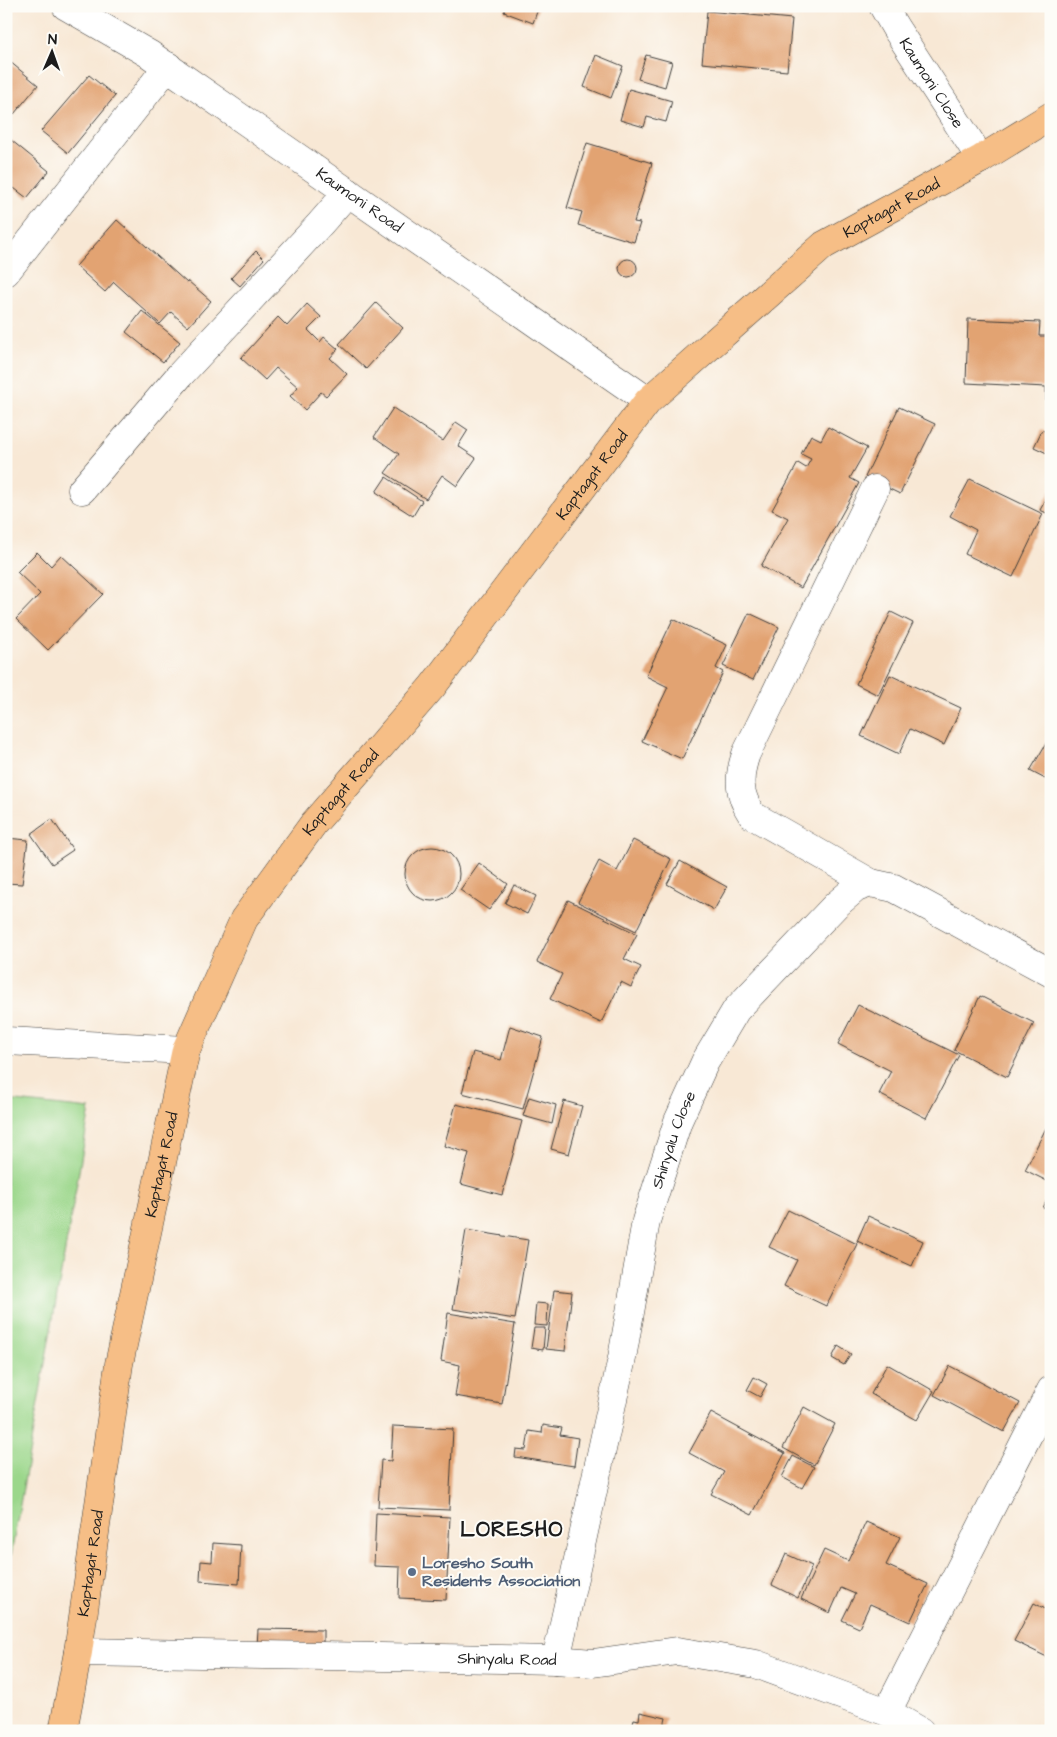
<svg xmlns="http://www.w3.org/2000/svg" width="1057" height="1737" viewBox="0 0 1057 1737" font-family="'Architects Daughter',sans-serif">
  <rect width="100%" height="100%" fill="#fdfcf7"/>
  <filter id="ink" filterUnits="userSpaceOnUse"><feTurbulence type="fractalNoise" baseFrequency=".02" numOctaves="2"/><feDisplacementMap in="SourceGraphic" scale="10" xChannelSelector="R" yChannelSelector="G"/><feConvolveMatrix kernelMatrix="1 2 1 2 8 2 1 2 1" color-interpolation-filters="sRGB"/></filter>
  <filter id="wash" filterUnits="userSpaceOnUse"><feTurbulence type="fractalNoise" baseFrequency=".0096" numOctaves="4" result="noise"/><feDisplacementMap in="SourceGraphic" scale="20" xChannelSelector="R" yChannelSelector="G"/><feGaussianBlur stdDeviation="1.12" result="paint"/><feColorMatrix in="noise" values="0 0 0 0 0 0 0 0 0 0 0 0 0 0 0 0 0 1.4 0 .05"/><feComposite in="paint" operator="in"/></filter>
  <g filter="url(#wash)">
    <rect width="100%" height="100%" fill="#f8e8d5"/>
    <!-- green -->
    <path fill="#9bd78b" stroke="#5c7a54" d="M6,1100L90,1109L6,1584Z"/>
    <g id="blocks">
      <!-- building -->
      <path fill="#e2a372" d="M506,6H539L533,23L504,12Z
        M707,11L792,19L787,71L702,63Z
        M596,55L623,66L611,98L584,87Z
        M646,55L672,62L665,87L638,79Z
        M9,61L38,85L14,114L6,108V63Z
        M89,75L115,96L68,153L41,131Z
        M629,89L672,101L666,122L647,117L644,127L620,120Z
        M6,136L49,171L27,198L6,182Z
        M587,143L652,163L634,222L640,223L634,242L578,225L582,212L567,208Z
        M117,220L187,283L188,281L211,301L188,327L171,312L160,324L114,282L105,292L76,266Z
        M256,251L264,259L240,286L231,278Z
        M619 268a9 9 0 1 1 18 0a9 9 0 1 1-18 0Z
        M376,303L403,328L366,369L339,344Z
        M307,304L321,317L308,330L320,342L324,337L338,349L330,358L347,374L326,396L321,392L305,410L290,396L298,387L276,368L265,380L241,358L278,317L287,326Z
        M142,311L180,342L163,362L126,332Z
        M968,319L1040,322L1039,336H1051V422H1046V387L966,383Z
        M899,407L935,424L900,494L865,477Z
        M393,408L443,441L456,422L468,430L458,446L476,458L457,486L442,475L426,499L385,473L399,454L374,437Z
        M828,427L867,448L850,478L859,483L801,588L761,566L788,518L772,510L798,463L806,468L811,459L801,454L811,435L821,440Z
        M1042,430L1051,434V455L1034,447Z
        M386,477L422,501L413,516L376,492Z
        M970,479L1043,514L1013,577L965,554L976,530L950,516Z
        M1051,490V515L1040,510Z
        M37,552L51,566L61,555L103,594L48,650L16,619L40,594L17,572Z
        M891,612L913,623L878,695L856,684Z
        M749,613L779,627L753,680L723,666Z
        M673,619L727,645L716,668L723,672L682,759L642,741L668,687L646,676Z
        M890,675L961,708L944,745L910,729L899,754L861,736Z
        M1051,735V782L1030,771Z
        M52,819L73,850L52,864L31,834Z
        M6,838L28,840L22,884L6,883Z
        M633,840L671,859L636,931L578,902L599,861L617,871Z
        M405 874a27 27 0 1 1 54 0a27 27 0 1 1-54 0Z
        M680,861L727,887L714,910L667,884Z
        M479,863L508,884L489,910L460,890Z
        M514,885L536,896L527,914L505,903Z
        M568,900L637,934L624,959L641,967L631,987L621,982L601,1023L550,999L562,974L537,962Z
        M980,996L1034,1023L1007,1077L954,1050Z
        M858,1005L959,1055L926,1118L879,1094L891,1071L838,1044Z
        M510,1026L543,1037L523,1109L462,1093L473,1052L501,1060Z
        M529,1097L556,1105L552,1124L523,1116Z
        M564,1101L582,1106L569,1154L551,1149Z
        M456,1104L522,1121L502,1195L461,1184L469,1153L444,1146Z
        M1046,1128L1051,1131V1183L1025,1170Z
        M1051,1191V1212L1043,1208Z
        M788,1210L857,1244L826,1306L784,1286L797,1260L769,1247Z
        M868,1216L923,1241L912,1266L857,1241Z
        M466,1230L528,1240L515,1319L453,1309Z
        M554,1290L572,1292L565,1351L546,1349Z
        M536,1303L548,1304L547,1326L534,1325Z
        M448,1313L515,1324L502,1404L455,1396L460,1365L441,1361Z
        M534,1328H545L543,1350L531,1348Z
        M838,1346L851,1354L844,1365L832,1358Z
        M887,1364L934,1391L917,1420L871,1394Z
        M950,1366L1020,1403L1004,1432L934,1395Z
        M754,1377L767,1384L760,1397L747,1390Z
        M804,1407L835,1424L814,1465L783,1448Z
        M711,1413L785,1453L752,1515L711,1494L724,1472L689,1453Z
        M543,1425L562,1428L560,1435L578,1438L574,1466L515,1457L516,1449L526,1450L529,1431L542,1433Z
        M393,1426L453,1429L449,1510L378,1507L381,1460L391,1461Z
        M793,1456L814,1467L802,1488L782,1477Z
        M376,1513L450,1517L446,1600L399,1598L400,1567L374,1566Z
        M866,1522L900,1537L886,1565L928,1584L910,1622L870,1604L859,1628L842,1620L855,1594L841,1588L830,1613L801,1599L824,1550L848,1561Z
        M213,1543L241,1545L239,1584L200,1581L201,1561L212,1562Z
        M786,1554L812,1566L798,1598L772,1585Z
        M1034,1603L1051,1612V1659L1014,1641Z
        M258,1629L323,1630V1649L257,1647Z
        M640,1712L666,1718L663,1731H631L634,1719L639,1720Z"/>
    </g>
  </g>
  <g filter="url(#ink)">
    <use href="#blocks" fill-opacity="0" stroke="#3d3b38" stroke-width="1"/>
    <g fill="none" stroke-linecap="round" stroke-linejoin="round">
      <defs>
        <g id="minor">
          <path id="s1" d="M66,6L149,54L648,401"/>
          <path id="s2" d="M883,6L895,27L981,159"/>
          <path d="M6,272L168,66"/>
          <path d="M82,490L180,375L320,224L348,192"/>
          <path d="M871,883L752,815C738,794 738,777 746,754L875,489"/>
          <path d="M6,1041L186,1050"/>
          <path id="s3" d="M78,1652L556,1660L593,1663L677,1651L756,1664L887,1712L920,1731"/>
          <path id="s4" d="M556,1660L622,1358L646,1221L678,1121L705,1062L736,1010L836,905L856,888L871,883L894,888L1051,973"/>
          <path d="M887,1712L1051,1390"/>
        </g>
        <g id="major">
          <path id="s5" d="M63,1731L78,1652L119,1364L186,1050L244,919L314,823L432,687L648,401L824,245L981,159L1051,116"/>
        </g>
      </defs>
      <!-- minor casing -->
      <use href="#minor" stroke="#3d3b38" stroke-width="29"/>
      <!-- major casing -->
      <use href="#major" stroke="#3d3b38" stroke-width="29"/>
      <!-- minor -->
      <use href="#minor" stroke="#fff" stroke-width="28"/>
      <!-- major -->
      <use href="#major" stroke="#f6be86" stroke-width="28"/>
    </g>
  </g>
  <!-- markers -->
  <circle fill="#5c6f8a" stroke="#fdfcf7" stroke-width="2" cx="412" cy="1572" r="5"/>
  <g text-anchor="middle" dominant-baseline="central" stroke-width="4" stroke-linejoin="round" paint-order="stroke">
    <!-- street labels -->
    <g font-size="16" fill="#1c1c1c" stroke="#fdfcf7">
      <text stroke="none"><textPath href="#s2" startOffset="91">Kaumoni Close</textPath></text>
      <text stroke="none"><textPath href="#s1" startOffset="352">Kaumoni Road</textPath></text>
      <text stroke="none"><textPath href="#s5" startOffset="1805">Kaptagat Road</textPath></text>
      <text stroke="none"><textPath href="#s5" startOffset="1400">Kaptagat Road</textPath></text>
      <text stroke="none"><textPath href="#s5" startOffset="995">Kaptagat Road</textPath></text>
      <text stroke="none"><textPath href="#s4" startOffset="534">Shinyalu Close</textPath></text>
      <text stroke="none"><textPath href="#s5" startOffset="575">Kaptagat Road</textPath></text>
      <text stroke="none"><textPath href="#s5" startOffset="170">Kaptagat Road</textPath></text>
      <text stroke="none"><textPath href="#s3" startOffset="429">Shinyalu Road</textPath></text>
    </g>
    <!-- service labels -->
    <g font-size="16" font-weight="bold" fill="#4e5e75" stroke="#fdfcf7" text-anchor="start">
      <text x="422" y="1563">Loresho South<tspan x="422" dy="18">Residents Association</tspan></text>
    </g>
    <!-- district labels -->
    <g font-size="21" font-weight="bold" letter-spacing="1" fill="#1c1c1c" stroke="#fdfcf7">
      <text x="512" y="1529">LORESHO</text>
    </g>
  </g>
  <!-- margin -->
  <rect width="1057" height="1737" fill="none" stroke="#fdfcf7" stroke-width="25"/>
  <!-- north arrow -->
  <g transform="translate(52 52) rotate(2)" stroke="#fdfcf7" stroke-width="4" paint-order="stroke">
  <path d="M0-4L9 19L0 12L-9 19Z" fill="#1c1c1c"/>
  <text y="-8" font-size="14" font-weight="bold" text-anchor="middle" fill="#1c1c1c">N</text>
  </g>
</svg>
